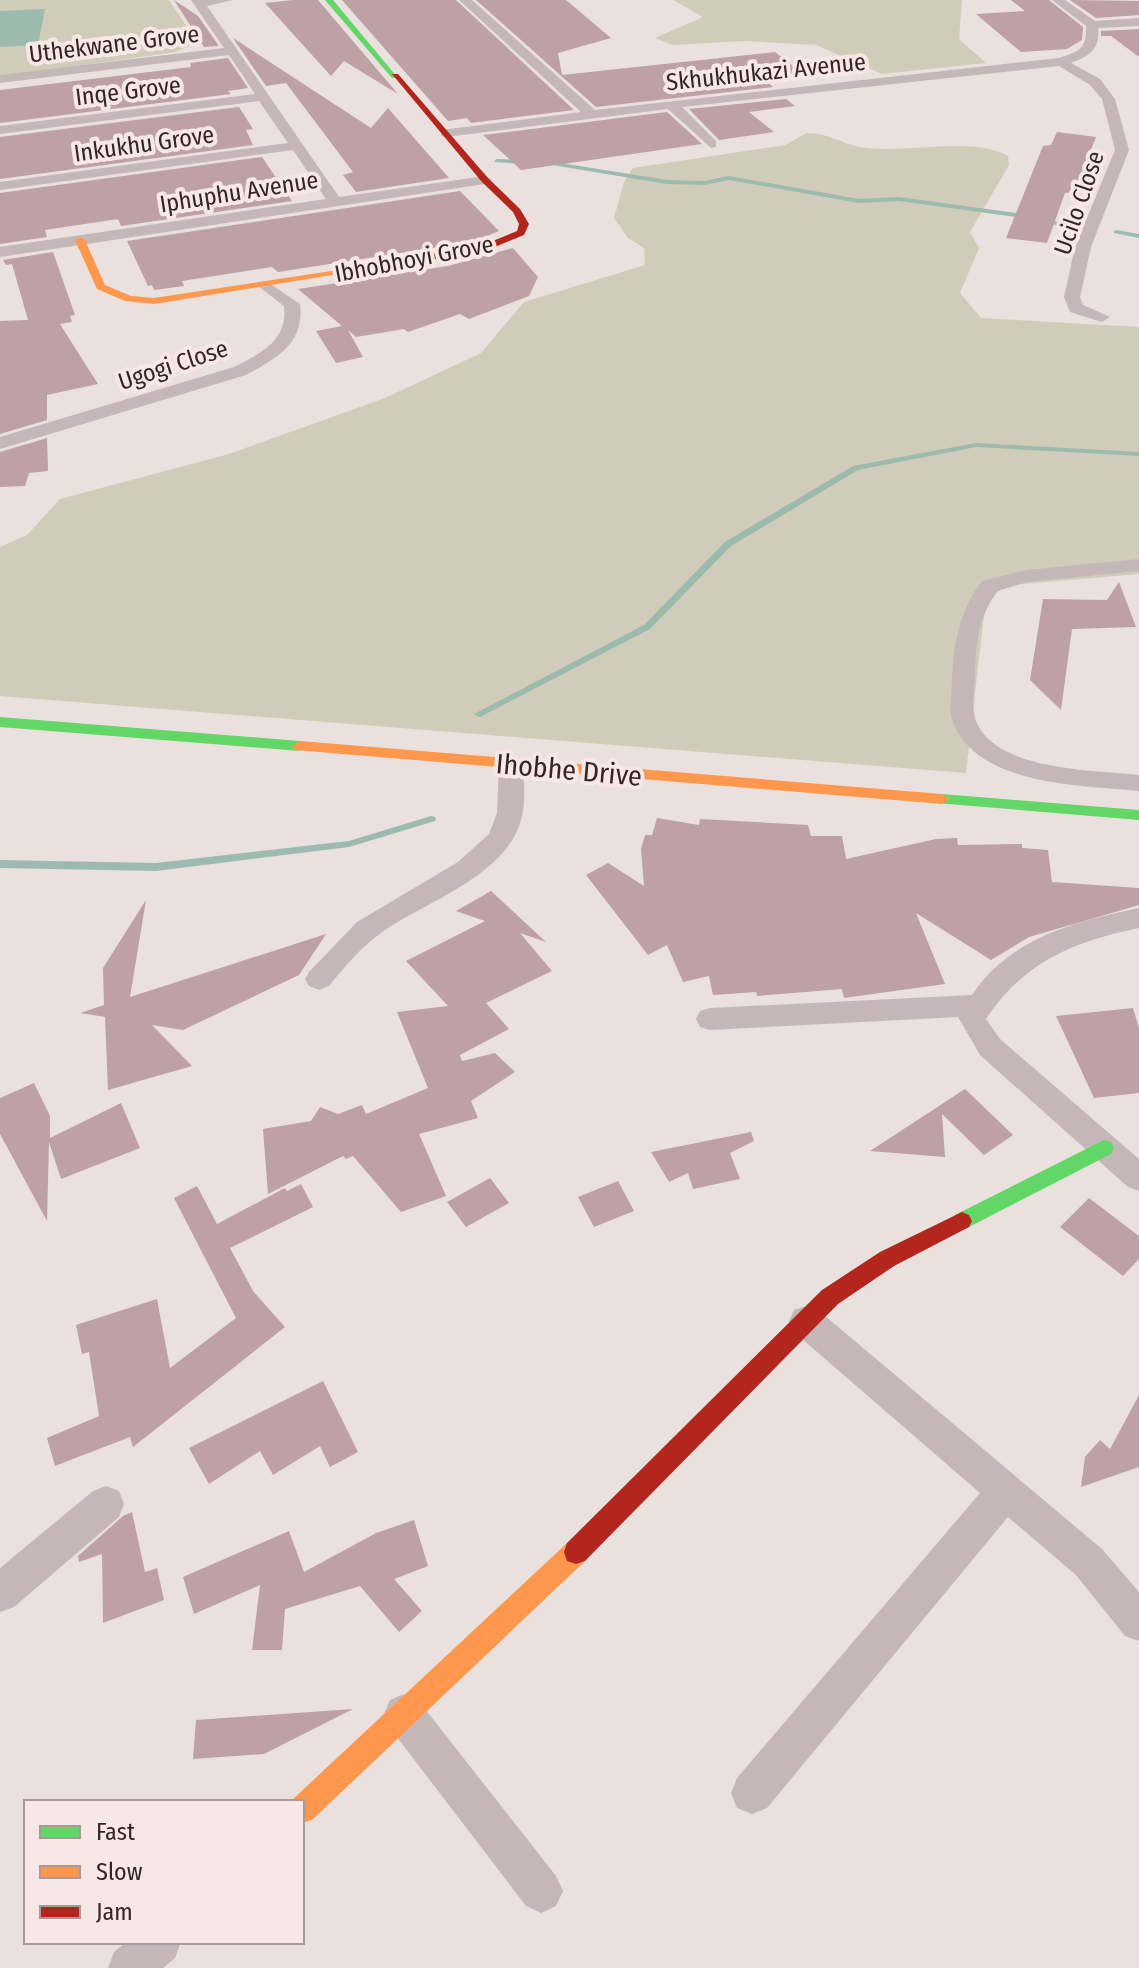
<svg xmlns="http://www.w3.org/2000/svg" width="1139" height="1968" viewBox="0 0 1139 1968" font-family="'Fira Sans Condensed',sans-serif">
  <rect width="100%" height="100%" fill="#eae0de"/>
  <!-- green -->
  <path fill="#d1ccb9" d="M0,0H169L198,43L175,52L0,77Z
    M673,0H962L959,39L986,63L882,74L816,45L745,41L673,45L655,38L703,17Z
    M807,133C830,133 845,146 867,148C907,153 974,136 1008,156L1009,165L970,232L979,248L960,293L981,318L1139,327V574L1009,585L994,593L984,614L966,773L0,696V547L27,535L60,499L229,454L385,398L481,353L524,302L645,265L644,248L628,238L614,218L624,182L633,168L785,145Z"/>
  <!-- water -->
  <path fill="#9cbaae" d="M45,9L38,45L0,47V11Z"/>
  <g fill="none" stroke-linecap="round" stroke-linejoin="round">
    <!-- stream -->
    <path fill="#9cbaae" fill-rule="evenodd" d="M496,159L523,160L526,162L523,164L494,162Z
      M548,161L667,180L704,181L729,176L859,199L899,197L1030,215L1082,228L1079,230L1030,219L899,201L859,203L729,180L704,185L667,184L546,164Z
      M1116,230L1139,234V238L1114,233V231Z
      M976,443L1139,452V456L976,447L858,470L731,546L650,629L482,716L479,717L474,714L644,625L725,542L853,466Z
      M431,816L435,817L436,819L435,821L349,847L156,871L0,868V860L156,863L349,841Z"/>
  </g>
  <!-- building -->
  <path fill="#bda1a4" d="M174,0L198,16L219,46L204,47Z
    M293,0H318L398,94L344,61L331,76L265,3Z
    M342,0H456L574,110L471,123L467,118L448,121Z
    M476,0H566L611,38L558,53L562,75L775,52L805,76L765,80L773,87L596,107Z
    M1011,0H1049L1083,27L1082,40L1067,49L1021,52L976,14L1025,11Z
    M1070,0L1139,1V15L1096,18Z
    M1139,29V57L1111,36H1101V31Z
    M233,38L371,128L388,108L449,178L356,192L343,175L353,172L286,83L266,86Z
    M228,58L248,88L228,91L231,94L0,123V90L191,67L190,63Z
    M786,99L795,106L749,112L774,132L719,140L689,109Z
    M239,107L253,129L246,130L253,145L0,179V137Z
    M667,112L702,144L521,170L483,135Z
    M1057,132L1096,137L1075,192L1065,193L1047,243L1006,238L1043,146L1051,145Z
    M262,157L292,201L121,226L118,219L45,230L47,237L0,244V193Z
    M460,191L499,231L478,240L446,246L278,272L272,267L182,281L184,286L154,290L152,285L148,286L127,241Z
    M513,248L538,277L529,296L469,319L460,314L408,332L404,329L356,337L348,330L363,357L336,363L316,331L342,326L298,289L448,266Z
    M53,252L75,315L70,316L72,322L60,324L98,384L47,395V420L0,434V321L28,320L12,264L6,265L3,260Z
    M47,438L48,471L29,473L25,486L0,487V452Z
    M1119,582L1136,627L1072,629L1061,710L1030,680L1043,599L1107,600Z
    M657,818L699,825L700,819L808,825L811,836H842L846,859L936,839L957,838L958,845L1022,844V848L1048,850L1052,882L1139,888V905L1029,937L991,960L916,913L945,984L844,998L842,989L757,996L756,992L713,995L709,976L683,982L667,945L648,955L586,875L608,863L644,886L641,849L645,835H652Z
    M491,891L546,942L520,933L552,971L486,1003L509,1029L460,1055L462,1061L495,1053L515,1072L471,1101L478,1118L419,1134L446,1196L401,1212L353,1156L346,1159L343,1156L268,1194L263,1129L311,1121L320,1107L338,1114L362,1105L366,1114L428,1088L397,1012L448,1006L406,961L485,921L456,911Z
    M146,900L130,997L326,934L299,975L183,1030L152,1025L192,1066L108,1090L105,1017L80,1013L104,1005L103,968Z
    M1133,1008L1139,1028V1093L1094,1098L1056,1016Z
    M34,1083L50,1116V1138L121,1103L140,1148L61,1179L49,1142L47,1221L0,1134V1098Z
    M965,1089L1013,1135L984,1155L942,1114L945,1157L870,1151Z
    M751,1132L754,1141L730,1153L740,1179L693,1189L688,1173L669,1182L651,1152Z
    M490,1178L509,1203L466,1227L447,1202Z
    M618,1181L634,1211L594,1227L578,1197Z
    M301,1184L313,1207L230,1248L253,1291L285,1327L133,1447L130,1437L55,1466L47,1438L99,1416L89,1352L82,1354L76,1325L157,1299L170,1368L236,1318L174,1198L197,1186L217,1224L285,1188L287,1191Z
    M1089,1198L1139,1236V1259L1123,1276L1060,1227Z
    M323,1381L358,1452L330,1467L320,1446L273,1475L260,1451L209,1484L189,1448Z
    M1139,1395V1467L1081,1487L1085,1457L1100,1440L1110,1449Z
    M132,1512L145,1572L157,1568L164,1600L103,1623L102,1554L79,1562L78,1556L123,1516Z
    M414,1520L428,1566L394,1579L422,1611L399,1632L360,1586L285,1609L282,1650H252L260,1585L194,1614L183,1577L289,1531L304,1572L376,1533Z
    M353,1709L264,1754L193,1759L196,1720Z"/>
  <g fill="none" stroke-linecap="round" stroke-linejoin="round">
    <!-- street -->
    <path fill="#c3b8b7" fill-rule="evenodd" d="M191,0H233L207,6L339,197L485,176L492,180L485,184L0,257V247L326,199L293,150L0,190V182L288,143L259,101L0,134V126L255,94L229,55L0,83V75L224,48Z
      M459,0H472L595,110L1059,58C1079,52 1087,49 1086,26L1052,0H1065L1095,21L1139,18V26L1098,28C1100,49 1090,56 1071,63L1100,79L1115,99L1129,150L1091,247L1080,297L1083,305L1110,317L1102,322L1070,312L1064,297L1075,247L1115,150L1102,99L1090,85L1059,66L682,107L716,141V147L711,148L668,109L446,137L441,136V130L581,112Z
      M266,281L300,304C305,343 277,358 246,375L0,449V437L234,367C261,353 288,341 284,306L258,286Z
      M1139,559V571L1027,582L998,591C979,614 976,643 975,672C975,688 971,707 976,721C995,771 1095,770 1139,775V791C1082,785 977,786 953,722C948,709 952,693 952,679C954,642 959,612 982,581L1026,570Z
      M511,757L523,765C524,783 526,803 521,820C507,874 427,902 385,930C363,945 345,966 329,986L319,990L309,986L305,979L309,972L357,922L458,862L489,834L497,813L499,765Z
      M1139,908V928C1075,941 1023,962 986,1019L1000,1039L1139,1159V1191L1128,1187L980,1055L958,1017L710,1030L700,1027L696,1019L700,1011L710,1008L972,995C1010,938 1076,921 1139,908Z
      M806,1306L818,1310L1102,1549L1139,1592V1641L1125,1636L1076,1575L1008,1517L767,1808L752,1814L737,1808L731,1793L737,1778L980,1493L794,1332L789,1321L794,1310Z
      M106,1486L119,1491L124,1504L119,1517L14,1607L0,1612V1568L93,1491Z
      M404,1694L418,1700L556,1876L563,1891L556,1906L541,1913L526,1906L390,1728L384,1714L390,1700Z
      M126,1942H181L175,1958L163,1968H108L114,1952Z"/>
    <!-- fast -->
    <path fill="#63d668" fill-rule="evenodd" d="M325,0H333L398,78H392Z
      M0,717L300,741L308,746L300,751L0,727Z
      M942,794L1139,810V820L936,803L934,799Z
      M1104,1140L1111,1142L1114,1148L1111,1154L969,1227L962,1230L955,1227L952,1221L955,1215Z"/>
    <!-- slow -->
    <path fill="#ff974d" fill-rule="evenodd" d="M80,237L85,240L105,285L131,296L154,298L358,267L363,270L154,304L125,301L97,289L75,240Z
      M300,741L942,794L950,799L942,804L295,750L292,746Z
      M576,1540L585,1543L588,1552L585,1561L312,1820L302,1823V1802L292,1800L567,1543Z"/>
    <!-- jam -->
    <path fill="#b3261e" fill-rule="evenodd" d="M392,74H398L488,178L520,209L529,224L524,235L485,251L354,272V268L358,267L483,245L517,231L519,224L513,212L482,182Z
      M962,1212L969,1215L972,1221L969,1227L894,1266L838,1304L585,1561L576,1564L567,1561L564,1552L567,1543L822,1290L880,1252Z"/>
  </g>
  <g text-anchor="middle" dominant-baseline="central" stroke-width="8" stroke-linejoin="round" paint-order="stroke">
    <!-- far-street labels -->
    <g font-size="24" fill="#332627" stroke="#f7e8e5">
      <text transform="translate(114 44) rotate(-7)">Uthekwane Grove</text>
      <text transform="translate(766 72) rotate(-6)">Skhukhukazi Avenue</text>
      <text transform="translate(128 91) rotate(-7)">Inqe Grove</text>
      <text transform="translate(144 144) rotate(-8)">Inkukhu Grove</text>
      <text transform="translate(239 192) rotate(-9)">Iphuphu Avenue</text>
      <text transform="translate(1079 203) rotate(-71)">Ucilo Close</text>
      <text transform="translate(414 259) rotate(-11)">Ibhobhoyi Grove</text>
      <text transform="translate(173 365) rotate(-18)">Ugogi Close</text>
    </g>
    <!-- street labels -->
    <g font-size="28" fill="#332627" stroke="#f7e8e5">
      <text transform="translate(569 770) rotate(5)">Ihobhe Drive</text>
    </g>
  </g>
  <!-- legend -->
  <rect x="24" y="1800" width="280" height="144" fill="#f7e8e5" stroke="#a99a99" stroke-width="2"/>
  <rect x="40" y="1826" width="40" height="12" fill="#63d668" stroke="#a99a99" stroke-width="2"/>
  <text x="96" y="1840" font-size="24" fill="#332627">Fast</text>
  <rect x="40" y="1866" width="40" height="12" fill="#ff974d" stroke="#a99a99" stroke-width="2"/>
  <text x="96" y="1880" font-size="24" fill="#332627">Slow</text>
  <rect x="40" y="1906" width="40" height="12" fill="#b3261e" stroke="#a99a99" stroke-width="2"/>
  <text x="96" y="1920" font-size="24" fill="#332627">Jam</text>
</svg>
